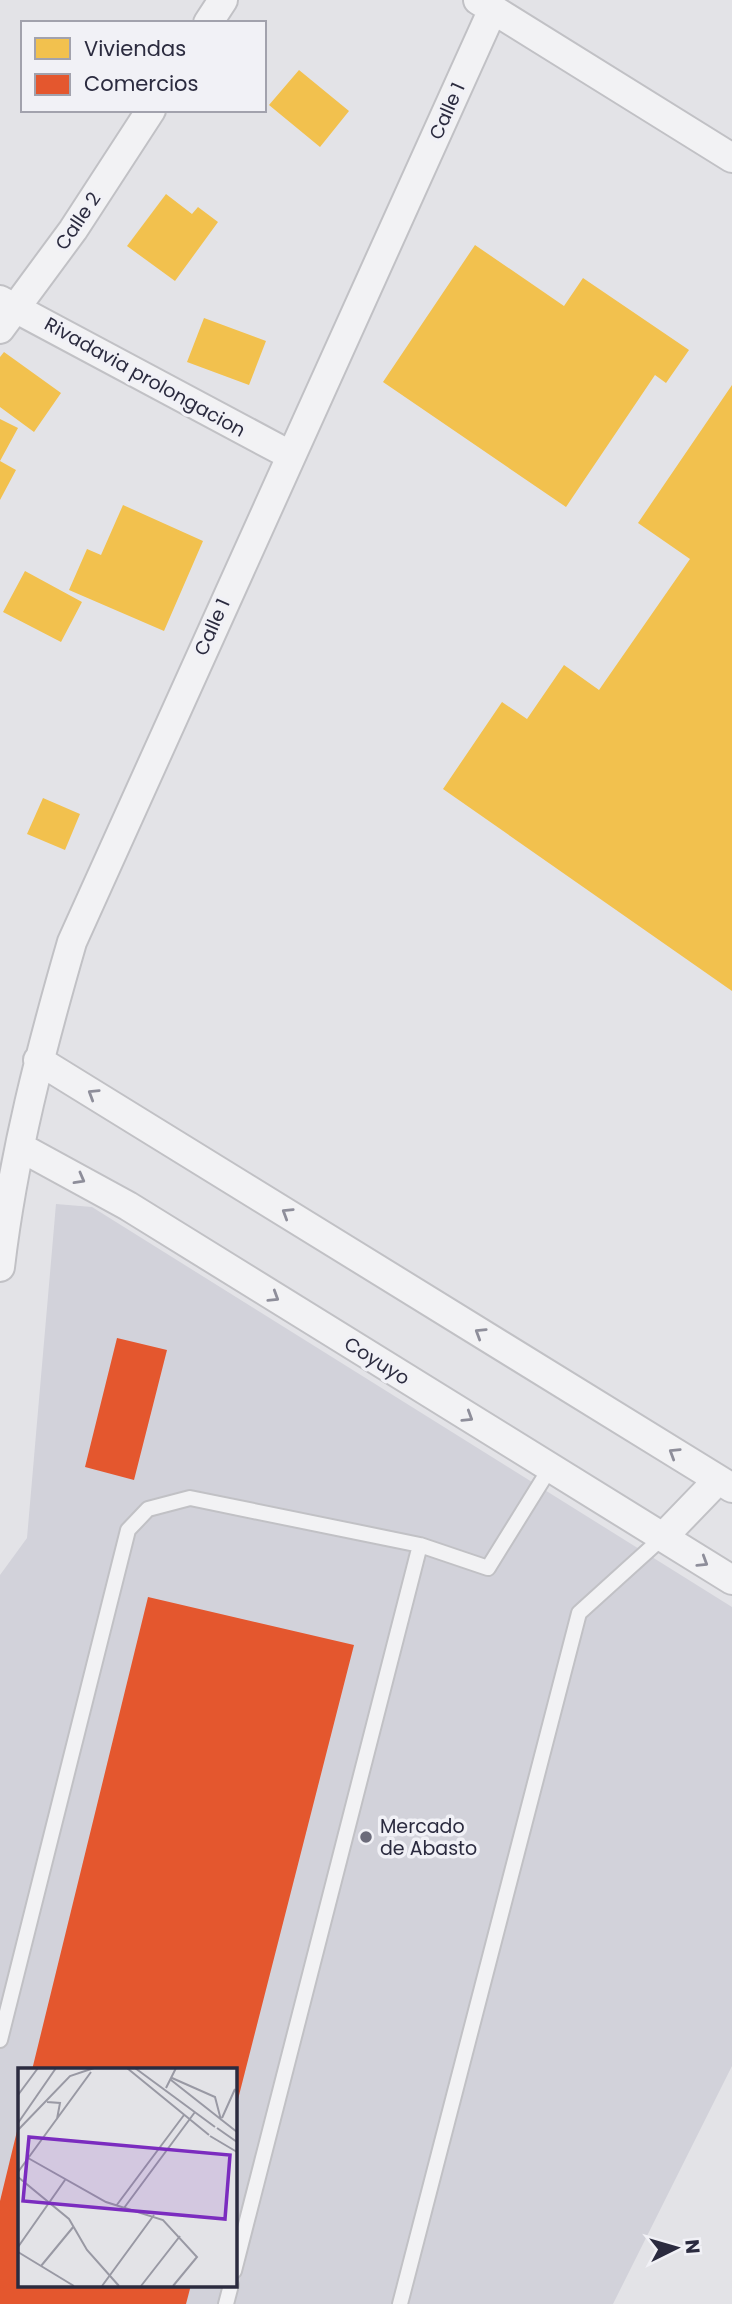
<svg xmlns="http://www.w3.org/2000/svg" width="732" height="2304" viewBox="0 0 732 2304" font-family="Poppins,sans-serif">
  <rect width="100%" height="100%" fill="#e3e3e7"/>
  <!-- built -->
  <path fill="#d2d2da" fill-rule="evenodd" d="M56,1204L92,1207L732,1607V2066L613,2304H0V1575L27,1538ZM19,2070H234V2285H19Z"/>
  <!-- homes -->
  <path fill="#f2c14e" d="M299,70L349,111L320,147L269,105Z
    M166,194L192,214L198,207L218,222L175,281L127,246Z
    M475,245L564,306L583,278L689,350L666,383L655,375L566,507L383,382Z
    M204,318L266,341L249,385L187,362Z
    M4,352L61,393L34,432L0,407V357Z
    M732,385V991L443,789L502,702L527,719L564,665L599,690L690,559L638,523Z
    M0,419L18,428L0,461L16,470L0,500Z
    M123,505L203,541L164,631L69,590L87,549L101,555Z
    M25,571L82,602L61,642L3,612Z
    M43,798L80,814L65,850L27,834Z"/>
  <!-- shops -->
  <path fill="#e4572e" d="M117,1338L167,1350L134,1480L85,1467Z
    M148,1597L354,1645L235,2111L234,2070H32Z
    M18,2127L19,2285H191L186,2304H0V2201Z"/>
  <g fill="none" stroke-linecap="round" stroke-linejoin="round">
    <defs>
      <path id="lane" d="M0,2040L128,1530L148,1509L190,1498L420,1545L488,1568L550,1468
        M234,2271L420,1545
        M226,2304L231,2285
        M400,2304L579,1613L663,1537"/>
      <path id="street" d="M478,0L732,158
        M208,23L223,0
        M0,300L290,455
        M0,329L73,230L151,110
        M38,1060L732,1488
        M20,1147L128,1206L732,1580
        M0,1267C13,1156 41,1049 72,942L493,9
        M663,1537L718,1480"/>
    </defs>
    <!-- lane casing -->
    <use href="#lane" stroke="#c1c1c5" stroke-width="18"/>
    <!-- street casing -->
    <use href="#street" stroke="#c1c1c5" stroke-width="32"/>
    <!-- lane -->
    <use href="#lane" stroke="#f2f2f4" stroke-width="14"/>
    <!-- street -->
    <use href="#street" stroke="#f2f2f4" stroke-width="28"/>
  </g>
  <!-- one-way arrows -->
  <defs><path id="oneway-chevron" d="M-2-3.5L2.5 0L-2 3.5" fill="none" stroke-width="1.6" stroke-linecap="round" stroke-linejoin="round" transform="scale(1.75)"/></defs>
  <g stroke="#8e8e9a">
    <use href="#oneway-chevron" transform="translate(93 1094) rotate(-148)"/>
    <use href="#oneway-chevron" transform="translate(80 1179) rotate(29)"/>
    <use href="#oneway-chevron" transform="translate(287 1213) rotate(-148)"/>
    <use href="#oneway-chevron" transform="translate(274 1297) rotate(32)"/>
    <use href="#oneway-chevron" transform="translate(480 1333) rotate(-148)"/>
    <use href="#oneway-chevron" transform="translate(468 1417) rotate(32)"/>
    <use href="#oneway-chevron" transform="translate(674 1453) rotate(-148)"/>
    <use href="#oneway-chevron" transform="translate(703 1562) rotate(32)"/>
  </g>
  <!-- markers -->
  <circle fill="#6b6b7a" stroke="#f1f1f6" stroke-width="2.5" cx="366" cy="1837" r="7"/>
  <g text-anchor="middle" dominant-baseline="central" stroke-width="7" stroke-linejoin="round" paint-order="stroke">
    <!-- street labels -->
    <g font-size="19" fill="#2b2b3f" stroke="#f1f1f6">
      <text transform="translate(447 111) rotate(-66)">Calle 1</text>
      <text transform="translate(78 221) rotate(-56)">Calle 2</text>
      <text transform="translate(145 377) rotate(29)">Rivadavia prolongacion</text>
      <text transform="translate(212 627) rotate(-66)">Calle 1</text>
      <text transform="translate(377 1361) rotate(32)">Coyuyo</text>
    </g>
    <!-- poi labels -->
    <g font-size="19" fill="#2b2b3f" stroke="#f1f1f6" text-anchor="start">
      <text x="380" y="1826">Mercado<tspan x="380" dy="22">de Abasto</tspan></text>
    </g>
  </g>
  <!-- overview -->
  <g transform="translate(18 2068)">
    <rect width="219" height="219" fill="#e3e3e7"/>
    <path fill="none" stroke="#9999a4" stroke-width="2" d="M109,0L191,67M117,0L197,59M154,10L197,29L203,52M153,12L219,64M148,20L158,0M0,27L20,0M29,34L42,35L39,51M204,50L217,21M0,55L38,0M199,60L219,74M0,62L52,8L76,0M192,68L219,84M10,90L88,134L145,152L179,189L155,218M0,104L73,4M0,109L51,151L69,182L101,218M98,138L166,47M106,140L177,44M0,179L47,112M0,184L56,218M23,198L56,158M84,218L136,147M123,218L162,168"/>
    <path fill="#7b2cbf" fill-opacity="0.15" stroke="#7b2cbf" stroke-width="3.5" d="M11,69L212,87L207,151L5,133Z"/>
    <rect width="219" height="219" fill="none" stroke="#2b2b3f" stroke-width="3.5"/>
  </g>
  <!-- legend -->
  <rect x="21" y="21" width="245" height="91" fill="#f1f1f6" stroke="#a2a2ad" stroke-width="2"/>
  <rect x="35" y="38" width="35" height="21" fill="#f2c14e" stroke="#a2a2ad" stroke-width="2"/>
  <text x="84" y="56" font-size="21" fill="#2b2b3f">Viviendas</text>
  <rect x="35" y="74" width="35" height="21" fill="#e4572e" stroke="#a2a2ad" stroke-width="2"/>
  <text x="84" y="91" font-size="21" fill="#2b2b3f">Comercios</text>
  <!-- north arrow -->
  <g transform="translate(676 2248) rotate(85)" stroke="#f1f1f6" stroke-width="5" paint-order="stroke">
  <path d="M0-5L12 26L0 18L-12 26Z" fill="#2b2b3f"/>
  <text y="-10" font-size="19" font-weight="bold" text-anchor="middle" fill="#2b2b3f">N</text>
  </g>
</svg>
